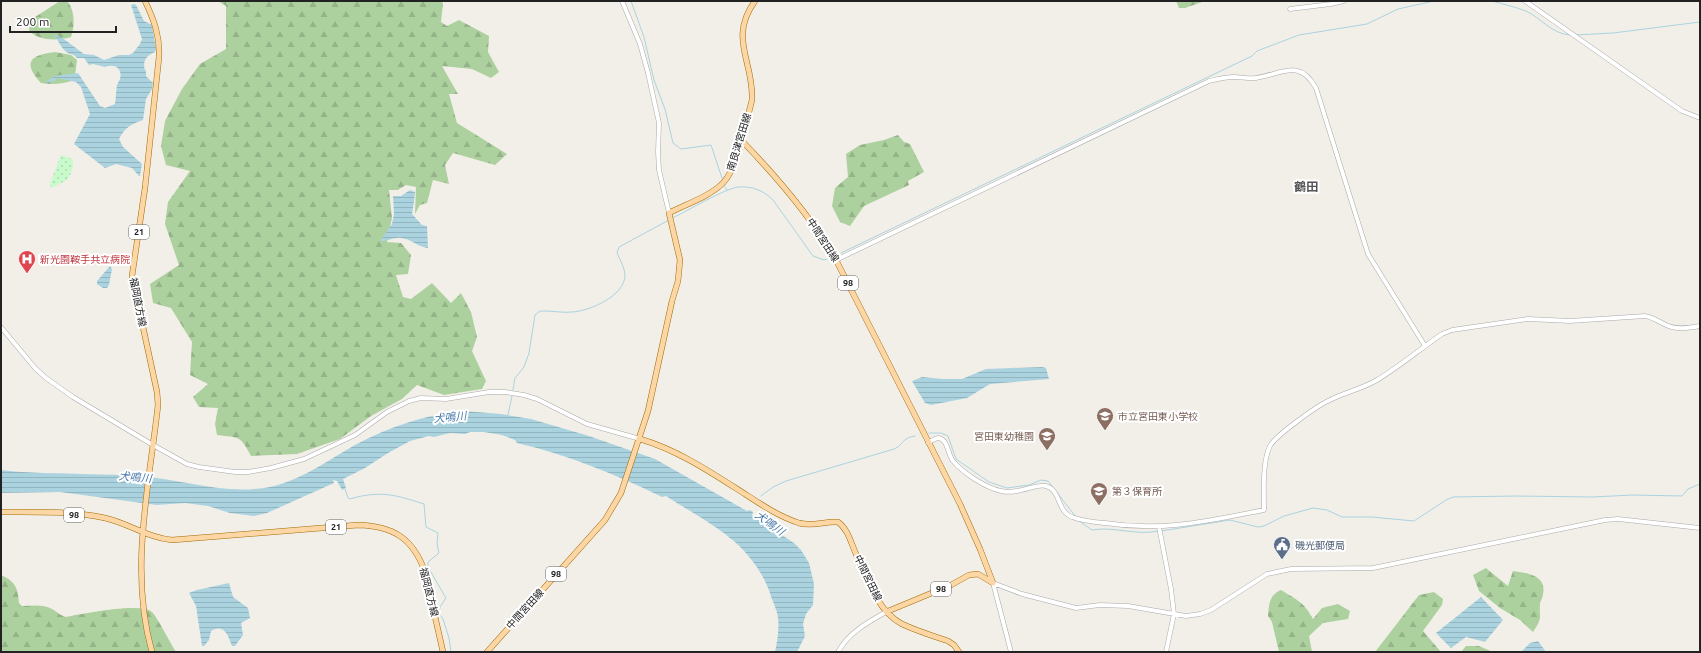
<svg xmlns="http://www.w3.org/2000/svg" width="1701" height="653" viewBox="0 0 1701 653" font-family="Ubuntu,'Noto Sans JP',sans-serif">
  <defs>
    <pattern id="forest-firs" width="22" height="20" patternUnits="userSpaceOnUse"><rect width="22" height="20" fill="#add19e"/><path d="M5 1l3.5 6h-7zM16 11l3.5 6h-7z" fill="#95b388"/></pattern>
    <pattern id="park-dots" width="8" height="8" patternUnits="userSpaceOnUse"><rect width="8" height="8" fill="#c8facc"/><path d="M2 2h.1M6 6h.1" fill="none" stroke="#acd6af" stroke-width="1.8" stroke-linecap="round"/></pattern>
    <pattern id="water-rules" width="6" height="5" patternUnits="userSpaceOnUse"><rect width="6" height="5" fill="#aad3df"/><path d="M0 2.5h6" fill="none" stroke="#92b5bf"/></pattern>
  </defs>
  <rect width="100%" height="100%" fill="#f2efe9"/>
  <!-- forest -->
  <path fill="url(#forest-firs)" d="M60,1H67C75,10 75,26 71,37C59,41 36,41 29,30L32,19Z
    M218,1H442L443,4L441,22L447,26L459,20L489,36L488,52L499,72L491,78L472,69L442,66L458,94H449L457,123L507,154L495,165L453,153L445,165L449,184L433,180L427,203L420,205L415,214L416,187L406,185L398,190H389L392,218L387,242L401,243L411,255L408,274L396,275L403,297L411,299L432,283L451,303L461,293L471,312L477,337L472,351L486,381L482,389L444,395L417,385L402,399L371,416L340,439L297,454L251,456C240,435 240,438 217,435L215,424L218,408L199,407L193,397L208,384L190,375L192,342L171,308L153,303L150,284L179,265L165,224L168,202L190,171L166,165L161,146L165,121L182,89L200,64L226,49V6Z
    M1176,1H1205L1185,8H1179Z
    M55,52L71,55L77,60L75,76L72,81C61,84 52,85 41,83C22,62 30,55 55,52Z
    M898,135L904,142L910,144L924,172L908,181L909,185L864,206L850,226L840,222L832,206L835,188L848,177L846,154L860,145L884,140Z
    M1486,568L1508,586L1513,571C1526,573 1547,575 1543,594C1543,597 1541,600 1540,603C1539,620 1543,617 1533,632L1520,620L1500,608L1479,591L1473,575Z
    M1,575C15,581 18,588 19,603L22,606C32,606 43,604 52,609C57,612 60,615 66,617C82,614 140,602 152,612C157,617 171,644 176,652H1Z
    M1281,590C1297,600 1304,602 1313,619L1322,608L1338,604L1350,611L1348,619L1323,623L1309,636L1312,652H1279L1272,622L1268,616C1269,605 1269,595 1281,590Z
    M1434,592L1443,599L1442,605L1423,631L1441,652H1375L1419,595Z
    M1466,646H1479L1493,652H1461Z"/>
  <!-- park -->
  <path fill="url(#park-dots)" d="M61,155L72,159C75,167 71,173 67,180L51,188L50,184Z"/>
  <!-- water -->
  <path fill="url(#water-rules)" d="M134,4L136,5L144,21L152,25L156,49L155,52C147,55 142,61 145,70L146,71V76L153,83L152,89L146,99L143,120C132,124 125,127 119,139L123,147L142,164L140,176H139L132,168L116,164L105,168L74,144L90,114L81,87L76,82L57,78L55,81L45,83C57,72 65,76 78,73L100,106L105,108L115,104C116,97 116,91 117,85C118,83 119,81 120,79C123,68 114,63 105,67L93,64L89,65L84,58H77C74,54 72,55 68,53C61,49 58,40 54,34L61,37L84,54L94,55L104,60L119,55H129L133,53L140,44L142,39L132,8L131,5Z
    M410,190L415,192L414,202L412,214L422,225L427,226L428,248C418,247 411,239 401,238C394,237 386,242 380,241L392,224L394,214L393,196H401Z
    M110,266L112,269L109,285L107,288H103L97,284V281Z
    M1042,367L1046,368L1049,379L990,384L967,398L931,405L925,403L912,381L922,377L943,379H962L986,369Z
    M464,411L501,414L531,419L589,436L655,459L747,511L750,510L753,512L752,515L794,543L801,550L809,563L814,584L813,605L806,614L803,624L805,636L797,652H775C778,638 781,620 775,607C774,603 771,598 770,593C751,541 709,524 666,496L662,497C615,474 568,455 517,443L515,440L502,435L484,432H470L465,434L450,433L434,437L429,436L410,441L388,453L365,468L343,479L346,488L342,490L337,481L333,480L334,483L267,513L254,516L230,513L208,506L185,503L157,505L60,492L1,493V470C15,472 29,472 43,473C74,474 106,474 137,476C185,479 230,498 278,485C306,477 330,459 355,445C391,426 424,415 464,411Z
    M229,583L233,597L248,608L250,618L241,623L243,635L235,646H232C228,636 225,623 211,631L209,640L204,646H202L196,606L189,593L197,590Z
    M1481,597L1503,620L1485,642L1466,637L1451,648L1436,633Z
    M1538,641L1546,652H1521L1530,643Z"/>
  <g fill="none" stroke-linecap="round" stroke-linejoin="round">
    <!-- stream -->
    <path stroke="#aad3df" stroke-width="1" d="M631,1L644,37L654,80L665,109L673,143L681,149L711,145L722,178
      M1492,1C1503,4 1515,7 1526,11C1541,18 1552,34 1570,35
      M1575,35L1613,33L1700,22
      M725,187L727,190
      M672,218C688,211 725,188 739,187C753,186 764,191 773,200L813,256L824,260L830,258
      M841,253L1252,56L1257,51L1299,35L1367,24L1398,9L1434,1
      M513,390L515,378L524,367L529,353L535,315L540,311H545C554,311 563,313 572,312C590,311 624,296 625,276C625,268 620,260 617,253L619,247L669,220
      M508,415L512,396
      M929,433H941L948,436L956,459L989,482L1007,488L1029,485L1041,480L1048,481L1076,517
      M345,489L348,498L350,499C380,490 396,495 424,504L426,527L438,533L437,544L439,553L428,562V567L446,598L440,607L439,613L443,619L449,638L451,652
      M761,496L773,487L786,481L894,449C904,445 901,438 915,436
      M1079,521L1092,530C1114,526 1136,536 1158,531
      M1161,531L1230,520L1258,527L1264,526L1284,516L1313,508L1327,510L1342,517H1372L1414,521L1446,500L1453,497L1515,496L1592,497L1633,495L1682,496L1688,489L1700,484"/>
    <defs>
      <path id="minor" d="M622,1L640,44L648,73L659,123L658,152L659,170L669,213
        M1525,1L1682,111L1700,118
        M1290,9L1331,4L1344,1
        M836,260L1209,81C1218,79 1225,77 1234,77C1241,77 1249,79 1256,78C1282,74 1299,58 1316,88L1368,254L1425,346
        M1,327L35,368L46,378L73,397L153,445L187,464L199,467L235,472H248L271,468L304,459L336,444L355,435L387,412L409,401L421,398L446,399L489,392H505L524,395L537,399L587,424L640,439
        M928,443C931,441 936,438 939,438C948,440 948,455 953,461C963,473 986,488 1001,491C1019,495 1036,483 1046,486C1061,490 1057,512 1072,517C1082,521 1094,522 1105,523C1163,532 1208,521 1264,510C1264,492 1262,462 1270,446C1275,436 1318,405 1330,400C1345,392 1362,389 1377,380C1400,366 1420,349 1442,334L1452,330L1528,319L1570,321L1645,316C1653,317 1659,322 1666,325C1676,330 1689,328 1700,326
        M1159,527L1171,589L1174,614L1166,652
        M993,583L1022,594L1076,608L1100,605L1128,606L1186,616L1200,614L1211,610L1267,574L1291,569L1373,568L1605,520L1618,519L1700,528
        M993,583L1011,652
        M838,652C848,633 868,622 886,612"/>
      <path id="major" d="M145,1C154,20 160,36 159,57L145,188L132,276L157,392L158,405C149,487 129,571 152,652
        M741,140C777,177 810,215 836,260L960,504L980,549L993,583
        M640,439C678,450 712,473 745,494C762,505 780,517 799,523C813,527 824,521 838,522C848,529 851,543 856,554C866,577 878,612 902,624C917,631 933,636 948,641L954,645L959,652
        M1,512C35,512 72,511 105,518C128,523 148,538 172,540L358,525C393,526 413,538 425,572L443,652
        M886,612L951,585L969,575L978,574L993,583
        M487,652L605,520L621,493L648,411L672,301L678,281L680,260L669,213C686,204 709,197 723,183C738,168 746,122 752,100C754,62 728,38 755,1"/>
    </defs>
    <!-- minor casing -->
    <use href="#minor" stroke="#a9a9a9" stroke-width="5"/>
    <!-- major casing -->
    <use href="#major" stroke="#a06b00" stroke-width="6"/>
    <!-- minor -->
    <use href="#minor" stroke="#fff" stroke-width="4"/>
    <!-- major -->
    <use href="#major" stroke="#fcd6a4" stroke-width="5"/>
  </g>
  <!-- icons -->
  <defs>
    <symbol id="hospital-pin" viewBox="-11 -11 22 30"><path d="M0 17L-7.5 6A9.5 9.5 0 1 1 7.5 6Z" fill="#e0444e" stroke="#fff"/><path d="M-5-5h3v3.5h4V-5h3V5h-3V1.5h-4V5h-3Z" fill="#fff"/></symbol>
    <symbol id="school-pin" viewBox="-11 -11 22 30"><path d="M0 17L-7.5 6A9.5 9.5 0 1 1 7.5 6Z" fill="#8d6e63" stroke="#fff"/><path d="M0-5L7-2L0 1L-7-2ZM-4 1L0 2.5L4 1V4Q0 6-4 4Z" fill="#fff"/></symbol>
    <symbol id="civic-pin" viewBox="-11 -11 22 30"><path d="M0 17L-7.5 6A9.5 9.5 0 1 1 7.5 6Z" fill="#5c6f8a" stroke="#fff"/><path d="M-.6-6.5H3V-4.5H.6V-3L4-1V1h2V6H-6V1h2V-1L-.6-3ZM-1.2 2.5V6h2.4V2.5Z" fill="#fff"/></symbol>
  </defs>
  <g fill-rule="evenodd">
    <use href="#hospital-pin" x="17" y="249" width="20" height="27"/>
    <use href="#school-pin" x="1095" y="406" width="20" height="27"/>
    <use href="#school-pin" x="1037" y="426" width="20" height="27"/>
    <use href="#school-pin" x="1089" y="481" width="20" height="27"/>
    <use href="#civic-pin" x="1272" y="535" width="20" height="27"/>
  </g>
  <g text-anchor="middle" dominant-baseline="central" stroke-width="4" stroke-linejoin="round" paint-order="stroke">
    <!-- shield labels -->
    <g fill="#fff" stroke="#646464" stroke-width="1">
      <rect x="129" y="225" width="20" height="14" rx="3"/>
      <rect x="838" y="276" width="20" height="14" rx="3"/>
      <rect x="64" y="508" width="20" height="14" rx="3"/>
      <rect x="326" y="520" width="20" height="14" rx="3"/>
      <rect x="546" y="567" width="20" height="14" rx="3"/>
      <rect x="931" y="582" width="20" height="14" rx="3"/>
    </g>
    <g font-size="9" font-weight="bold" fill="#222">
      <text x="139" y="232">21</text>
      <text x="848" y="283">98</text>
      <text x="74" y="515">98</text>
      <text x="336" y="527">21</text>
      <text x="556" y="574">98</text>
      <text x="941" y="589">98</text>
    </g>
    <!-- street labels -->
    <g font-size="10" fill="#222" stroke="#fff">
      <text transform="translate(739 142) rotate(-73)">南良津宮田線</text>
      <text transform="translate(823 240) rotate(57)">中間宮田線</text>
      <text transform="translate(138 302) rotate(79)">福岡直方線</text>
      <text transform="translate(868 578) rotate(64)">中間宮田線</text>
      <text transform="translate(429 592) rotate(76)">福岡直方線</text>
      <text transform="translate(525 609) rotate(-48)">中間宮田線</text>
    </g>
    <!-- health labels -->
    <g font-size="10" fill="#be3a42" stroke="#fff" text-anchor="start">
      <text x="40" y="259">新光園鞍手共立病院</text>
    </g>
    <!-- education labels -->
    <g font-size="10" fill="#785e54" stroke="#fff" text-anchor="start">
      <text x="1118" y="416">市立宮田東小学校</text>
      <text x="1034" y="436" text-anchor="end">宮田東幼稚園</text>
      <text x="1112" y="491">第３保育所</text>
    </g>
    <!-- service labels -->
    <g font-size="10" fill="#4e5e75" stroke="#fff" text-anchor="start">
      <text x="1295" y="545">磯光郵便局</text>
    </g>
    <!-- water labels -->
    <g font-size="11" font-style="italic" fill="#4a7aab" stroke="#fff">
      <text transform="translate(450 417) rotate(-5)">犬鳴川</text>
      <text transform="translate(135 477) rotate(5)">犬鳴川</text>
      <text transform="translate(770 523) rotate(36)">犬鳴川</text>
    </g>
    <!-- quarter labels -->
    <g font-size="12" font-weight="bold" fill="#555" stroke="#fff">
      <text x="1306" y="186">鶴田</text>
    </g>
  </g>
  <!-- border -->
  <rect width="1701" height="653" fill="none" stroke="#222222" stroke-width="4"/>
  <!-- scale -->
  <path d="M10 26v6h106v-6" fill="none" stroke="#222222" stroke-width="2"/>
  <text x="16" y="26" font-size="12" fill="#222222" stroke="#ffffff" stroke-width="3" paint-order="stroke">200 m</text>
</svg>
